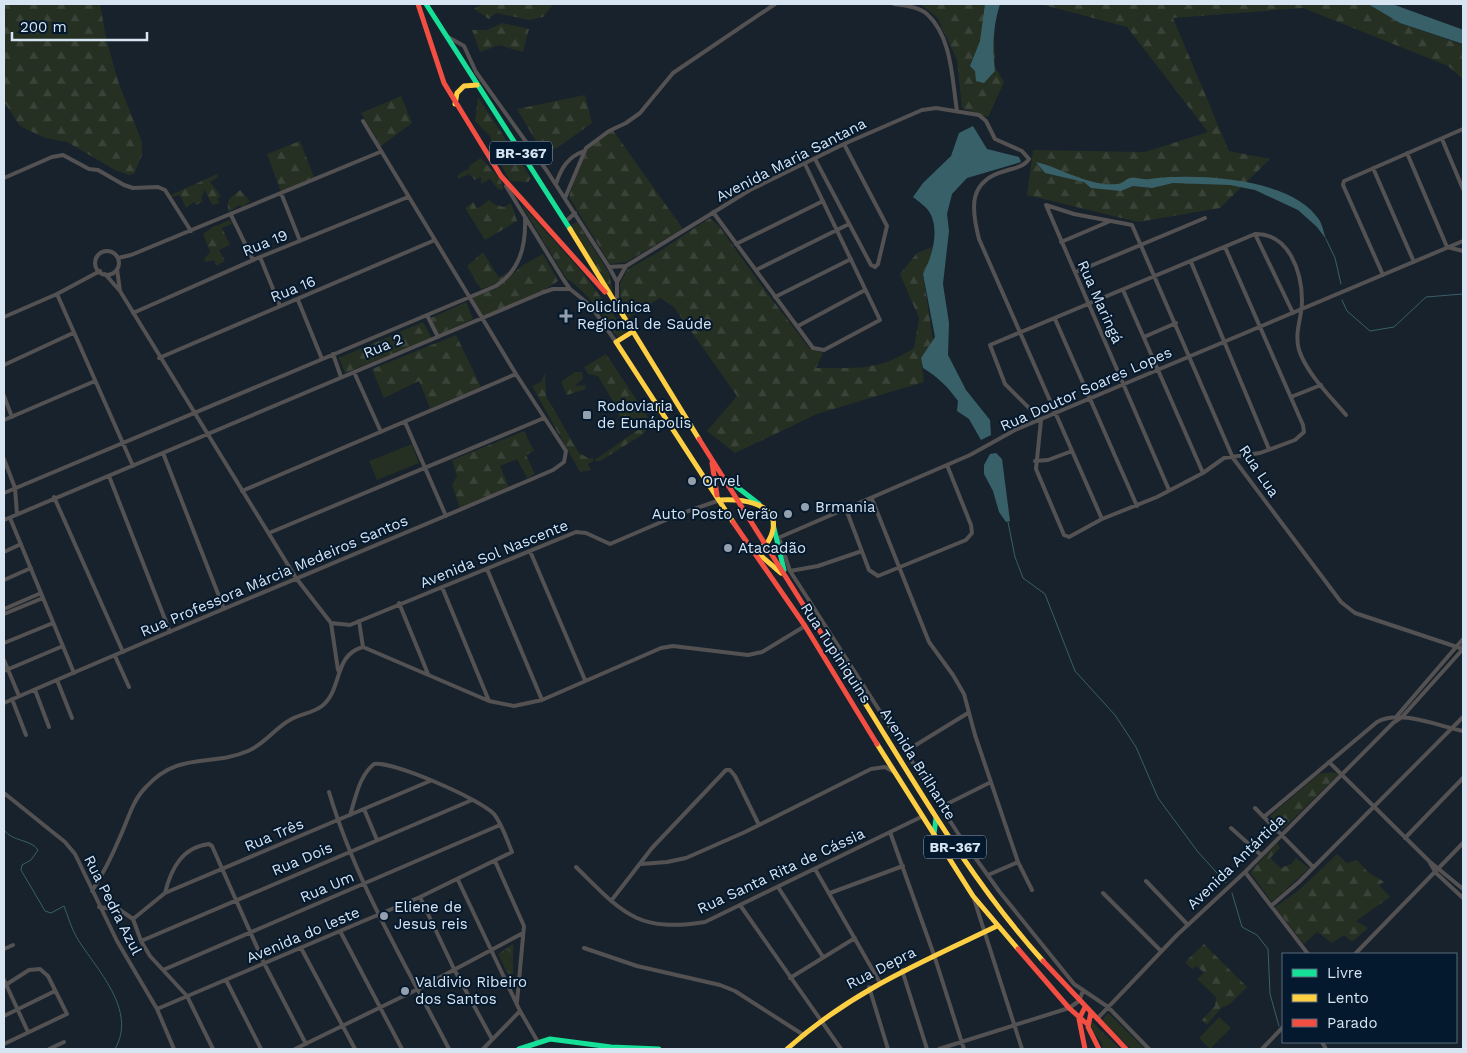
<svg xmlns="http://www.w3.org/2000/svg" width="1467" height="1053" viewBox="0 0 1467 1053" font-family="'Work Sans',sans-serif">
  <defs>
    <pattern id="forest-firs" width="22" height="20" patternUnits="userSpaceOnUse" patternTransform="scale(1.25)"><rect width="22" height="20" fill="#252f22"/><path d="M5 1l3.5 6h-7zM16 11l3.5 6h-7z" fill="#3a4338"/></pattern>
    <pattern id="park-crowns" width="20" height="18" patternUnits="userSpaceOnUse" patternTransform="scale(1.25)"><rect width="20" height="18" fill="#252f22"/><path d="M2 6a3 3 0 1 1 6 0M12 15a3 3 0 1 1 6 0" fill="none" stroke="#3a4338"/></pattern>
  </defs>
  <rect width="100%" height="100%" fill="#17222d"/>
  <!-- grass -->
  <path fill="#252f22" d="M412,444L419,463L377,480L369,461Z
    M1219,1017L1231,1028L1210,1049L1199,1038Z"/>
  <!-- forest -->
  <path fill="url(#forest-firs)" d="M4,4H100L106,38L118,81L142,142V155L134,174L129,175L115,170L67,142L45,138L20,126L4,102Z
    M482,4H551L553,5L543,17L529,20L496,13L489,19L474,9Z
    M920,4H1000L994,23L995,67L1004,82L988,117L962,108L957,60L937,17Z
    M1040,4H1369L1400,23L1463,45V79L1448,66L1303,8L1173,18L1229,151L1270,159L1220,208L1138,222L1027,195L1033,150L1145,152L1208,132L1127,27Z
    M502,23L529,29L523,52L499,45L480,52L472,30H487Z
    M585,95L592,123L557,148L543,153L517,109Z
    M401,96L412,123L381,146L361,113Z
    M478,97L531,178L528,182L510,181L496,155L490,136L475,121Z
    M612,129L683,229L626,262L610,264L569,197L584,151Z
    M300,141L314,177L281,192L267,154Z
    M481,158L500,179L503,186L502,190L498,189L490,179L481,184V177L475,180L469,174L458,179L457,176L467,169L468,171L470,165Z
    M217,174L218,177L210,182L221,196L217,199L220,203L212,205L205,190L201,198L203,201L196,205L194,202L186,208L180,195L172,197L171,195Z
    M240,190L250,201L243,207L239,205L229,212C225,200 231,197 240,190Z
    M489,200L496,205L504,207L511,203L517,221L485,240L465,208L473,202L477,209Z
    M521,204L584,274L626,332L618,338C602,315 589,293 566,278Z
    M710,218L719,226L761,285L810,349L823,353L816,368C856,368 879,371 914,348L919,318L900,274L917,253L932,247L931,259L923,274L933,340L921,358L924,382L817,414L735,453L707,431L737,396L674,307L660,298L628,318L621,305L620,283L628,269L655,254Z
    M230,220L232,224L222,228L230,245L219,250L225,261L216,266L214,260L206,262L204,259L210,252L203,234L213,227Z
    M577,222L609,273L614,299L569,226Z
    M483,252L499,278L506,273L507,275L494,285L481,289L467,266Z
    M543,254L558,281L534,297L482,316L472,297L496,289L523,265Z
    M466,302L473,319L438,335L431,318Z
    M423,322L432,338L345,373L339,358Z
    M456,335L481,387L430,408L419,381L384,398L372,369Z
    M606,354L648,417L623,430L617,408L598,376L588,374L584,367Z
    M575,372H582L583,378L575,386L585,385L586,389L567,395L561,382Z
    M545,373L546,396L579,453L590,459L593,457V461L645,425L647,429L642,435L600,461H593L588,464L591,470L580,472L532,386L541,382Z
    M524,431L534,451L526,455L535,474L527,478L517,459L500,466L509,487L460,508L452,485L457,476L452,460Z
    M1331,772L1339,774L1283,829L1270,816L1319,774Z
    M1277,843L1280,848L1270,858L1281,868L1291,864L1296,858L1309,868L1272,902L1250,872Z
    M1337,854L1347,863L1357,860L1368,872L1384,882L1379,885L1390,897L1356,921L1368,928L1352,942L1344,935L1332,943L1317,932L1304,944L1275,907L1299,890Z
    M1204,944L1247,987L1230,1004L1221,1008L1207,1025L1202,1020L1215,1006L1216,997L1197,979L1204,973L1197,966L1192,969L1185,962Z
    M1108,1013L1145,1049H1131L1102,1020Z
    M1092,1022L1120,1049H1103L1102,1043L1089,1027Z"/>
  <!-- park -->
  <path fill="url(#park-crowns)" d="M513,944V984L498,954Z"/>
  <!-- water -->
  <path fill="#386068" d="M985,4H1000C993,27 992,47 995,71L984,83L976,81L975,71L970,66L980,41Z
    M1368,4H1392L1461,29L1463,30V44L1400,23Z
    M973,126L987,149L1019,157L1021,162L967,178L952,194L947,214L949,231L943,284L949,323L948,355L966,390L990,420L991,435L981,440L969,419L957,411L958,401C948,387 938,377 923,368L921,358L935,337L923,274C932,257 941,228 928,210C924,205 918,201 913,197L923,183L951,156L959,133Z
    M1036,162C1062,168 1089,187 1117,184C1122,184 1126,179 1130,178C1137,177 1143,180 1149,179C1195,173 1293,177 1320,221C1323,227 1324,234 1326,239L1317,227L1298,210L1255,190L1230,185L1173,183L1152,188L1133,186L1121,191L1091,188L1084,182L1045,173Z
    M996,453L1002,459L1010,521L1006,522L999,512L993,491L984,474V465L990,454Z"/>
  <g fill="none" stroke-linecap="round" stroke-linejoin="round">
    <!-- stream -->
    <path stroke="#386068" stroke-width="1" d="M1326,239L1335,258L1341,284
      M1342,300L1347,311L1370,331L1394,327L1426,297L1463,294
      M1008,522L1015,557L1023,578L1045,594L1075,671L1115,715L1136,747L1158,798L1198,852L1226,883
      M4,830C12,842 31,839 38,850L31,860L22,865L21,870L45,911L51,913L64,906C68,916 71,928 77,938C96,969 138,1010 115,1049
      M1232,893L1242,927L1257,935L1268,949L1270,994L1279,1026"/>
    <!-- street -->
    <path stroke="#535151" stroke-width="4" d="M894,4C904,5 919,7 927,14C952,37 952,79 957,111
      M448,37L464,46L476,72L547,171L609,267L617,282
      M1442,139L1463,189
      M1407,153L1447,247L1463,251
      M815,159L871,265L875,267L878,264L887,226L844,144
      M1373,168L1414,262
      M4,178L52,157L63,155L89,169L98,170L124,185L133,188L158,187L165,190L191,231
      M556,184C561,168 568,157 584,151
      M506,186L563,279L570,289L591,306L616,342
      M281,193L300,241
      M565,198L586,148L609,131L626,123L640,113L673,73L775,4
      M1046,205L1074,214L1132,225L1233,458L1341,602L1355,613L1463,649
      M1046,205L1169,490
      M713,212L813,348L824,350L880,320L805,164
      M231,215L253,260
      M565,222L575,213
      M1255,234L1293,313
      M1061,242L1108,222
      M736,244L823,201
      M1225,247L1303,425L1304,432L1295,440L1260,453L1224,458L1203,473L1157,497L1102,519L1069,537L1064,535L1036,469L1041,420L1005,384L990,345L1255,234C1289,233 1302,272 1302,301C1302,318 1294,332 1299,350C1307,374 1330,396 1346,415
      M95 263a12 12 0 1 1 24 0a12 12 0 1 1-24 0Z
      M260,257L280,306
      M118,258L131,255L380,152
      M1191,262L1269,449
      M609,267L626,266
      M117,269L120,291
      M756,270L849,224
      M100,271L57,294L133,466
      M1076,272L1205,218
      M105,274L120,291L296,578L331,623L338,670
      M1383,275L1343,185L1344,181L1463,129
      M1123,290L1203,473
      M775,297L851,259
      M298,300L322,359
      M617,305V282L626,266L750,190L844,144L922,110L936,108L979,115L986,121L995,139L1022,151L1029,159C1024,167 1014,168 1005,171C968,181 971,208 979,239L1102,519
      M133,313L260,257L408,197
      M427,315L438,337
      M4,317L57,294
      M1055,319L1137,506
      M798,326L865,290
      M1144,337L1176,323
      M333,354L341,377
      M159,358L435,240
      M4,365L73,333
      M354,372L381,432
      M4,396L12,417
      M1291,397L1321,385
      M4,420L95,381
      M405,422L446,516
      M163,453L224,609
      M4,459L15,488L17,514
      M1035,461L1048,460L1072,451
      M109,476L170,632
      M242,491L516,374
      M4,493L496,286C520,270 526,246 525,218
      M54,497L123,652
      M872,499L929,642L953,675L964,694L975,735L1018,862L1032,890
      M846,509L869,570L878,576L966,540L972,533L971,525L947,465
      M10,518L74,673
      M4,520L544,292L553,289H570
      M269,533L544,418
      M778,538L970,455L1015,430L1463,241
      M780,541L790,571L812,605L959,835L999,891L1074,984L1108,1007L1149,1049
      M530,551L585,680
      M4,552L21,544
      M487,569L542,700
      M790,571L818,566L862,551
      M4,580L31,568
      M442,587L489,701
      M399,603L428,674
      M4,609L41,593
      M4,614L43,598
      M359,621L363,647
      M331,623L350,625L576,532L586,533L610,544L680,514L720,500
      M4,643L53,623
      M115,656L129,687
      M4,660L19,696
      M4,671L63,646
      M57,680L72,718
      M35,690L49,727
      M12,699L26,735
      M4,703C186,623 370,549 553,470L564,462L566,451L516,374L363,121
      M1396,717L1463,639
      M906,751L968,713
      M1329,762L1429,861L1463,889
      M329,792C356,883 406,965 449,1049
      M4,793L65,842L75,854L117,941L157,1009L174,1049
      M941,807L991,782
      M1255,808L1313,867
      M364,809L377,840
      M1265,816L1377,722C1399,709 1438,726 1463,731
      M1231,828L1261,855
      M890,832L934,955L964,1049
      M1405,838L1463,778
      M495,861L524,926L517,1002
      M1430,863L1436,873L1463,898
      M641,864L667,862L686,858L745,832L871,769L885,767L894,772
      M576,867C622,912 636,933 705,922L921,817
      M815,869L879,981
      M1245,872L1308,954
      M988,875L1018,862
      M458,880L520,1011L538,1042
      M1146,881L1188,925
      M778,887L823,957
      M92,891C103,874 112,856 120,837C128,820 132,801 146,787C179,751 211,767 248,751C265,744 275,728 290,720C300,714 313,713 322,706C343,689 333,655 363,647L489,701L514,706L542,700L661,648L673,646L748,655L762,652L805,626
      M165,893C171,869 182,847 209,844L212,846L264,963L306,1044
      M830,893L903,866
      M1103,893L1161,951
      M420,897L454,969L492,1039
      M974,899L1022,1049
      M611,901L652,848L726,770H730L735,776L759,825
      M740,905L841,1049
      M1271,906L1299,882L1463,717
      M99,907L120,910L133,919L141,941L150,956L187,996L213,1049
      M133,919L165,893L430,781
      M340,931L402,1049
      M141,941L472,800
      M301,948L355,1049
      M584,948L637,966L720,985L735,991L802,1034
      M4,949L13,945
      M1355,954L1463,843
      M163,970L500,825
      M902,970L927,1049
      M790,978L855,938
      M4,980L28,1032
      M226,980L261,1049
      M4,986L29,970L40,969L48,976L67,1014L4,1044
      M869,987L888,1049
      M157,1009L420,897L512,852C507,840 502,824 494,814C480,799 393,761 374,764C359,776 356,797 350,815
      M4,1016L55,991
      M1097,1019L1177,935L1245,872L1393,723L1402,717L1463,649V646
      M1322,1042L1326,1049
      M49,1049L64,1042
      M295,1049L418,989L523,933
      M483,1049L520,1011
      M939,1049L1069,1008L1079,1001L1083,991
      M1262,1049L1283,1027"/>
    <!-- fast -->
    <path stroke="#16e098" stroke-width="5" d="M426,4L570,229
      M728,480L759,504
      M773,524L784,570
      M934,834L936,818
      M519,1049L550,1039L611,1047L659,1049"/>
    <!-- slow -->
    <path stroke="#ffcf43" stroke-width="5" d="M455,104L457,93L464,86L477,85
      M570,229L699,439
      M632,332L616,342L733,522
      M720,500C748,498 791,507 766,545L752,549
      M753,549L781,573
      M855,687C914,781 969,879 1043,961
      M877,744L973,896L1018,949
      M787,1049C852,991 920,963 997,926"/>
    <!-- jam -->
    <path stroke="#f24e42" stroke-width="5" d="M418,4L444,83L501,176L605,292
      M699,439L855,687
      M712,463L717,495
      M733,522L805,626L877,744
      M1018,949L1069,1008L1086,1023
      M1043,961L1126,1049
      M1085,1007L1079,1019L1085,1049
      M1091,1012L1088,1027L1099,1049"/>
  </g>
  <!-- markers -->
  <g fill="#94a0ad" stroke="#04192d" stroke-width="2">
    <path d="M563.5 308.5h5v5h5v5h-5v5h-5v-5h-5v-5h5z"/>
    <rect x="582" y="410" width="10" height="10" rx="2.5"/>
    <circle cx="692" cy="481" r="5"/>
    <circle cx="805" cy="507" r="5"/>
    <circle cx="788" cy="514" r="5"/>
    <circle cx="728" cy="548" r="5"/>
    <circle cx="384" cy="916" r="5"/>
    <circle cx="405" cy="991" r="5"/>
  </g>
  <g text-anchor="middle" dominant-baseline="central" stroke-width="4" stroke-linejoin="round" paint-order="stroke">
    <!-- shield labels -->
    <g fill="#04192d" stroke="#98a7b7" stroke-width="1">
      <rect x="490" y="141.5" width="62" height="23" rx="4"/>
      <rect x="924" y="835.5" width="62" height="23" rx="4"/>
    </g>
    <g font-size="14" font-weight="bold" fill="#d7e4f2">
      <text x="521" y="153">BR-367</text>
      <text x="955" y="847">BR-367</text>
    </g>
    <!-- street labels -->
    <g font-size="15" fill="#d7e4f2" stroke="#04192d">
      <text transform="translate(791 160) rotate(-27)">Avenida Maria Santana</text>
      <text transform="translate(265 243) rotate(-22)">Rua 19</text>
      <text transform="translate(293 289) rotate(-22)">Rua 16</text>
      <text transform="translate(1100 302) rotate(66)">Rua Maringá</text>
      <text transform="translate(383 346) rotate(-23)">Rua 2</text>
      <text transform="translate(1086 389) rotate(-24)">Rua Doutor Soares Lopes</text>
      <text transform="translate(1259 471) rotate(56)">Rua Lua</text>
      <text transform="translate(494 554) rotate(-22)">Avenida Sol Nascente</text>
      <text transform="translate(274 576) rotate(-23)">Rua Professora Márcia Medeiros Santos</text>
      <text transform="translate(836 653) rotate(57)">Rua Tupiniquins</text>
      <text transform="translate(918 764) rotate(58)">Avenida Brilhante</text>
      <text transform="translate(274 835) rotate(-23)">Rua Três</text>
      <text transform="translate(302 859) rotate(-23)">Rua Dois</text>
      <text transform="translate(1236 862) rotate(-44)">Avenida Antártida</text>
      <text transform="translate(781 871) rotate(-25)">Rua Santa Rita de Cássia</text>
      <text transform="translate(327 887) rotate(-23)">Rua Um</text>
      <text transform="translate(113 905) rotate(63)">Rua Pedra Azul</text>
      <text transform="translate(303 935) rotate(-23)">Avenida do leste</text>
      <text transform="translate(881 968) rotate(-27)">Rua Depra</text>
    </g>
    <!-- poi labels -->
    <g font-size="15" fill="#d7e4f2" stroke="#04192d" text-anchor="start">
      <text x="577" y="307">Policlínica<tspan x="577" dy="17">Regional de Saúde</tspan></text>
      <text x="597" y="406">Rodoviaria<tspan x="597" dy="17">de Eunápolis</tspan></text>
      <text x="702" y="481">Orvel</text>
      <text x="815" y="507">Brmania</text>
      <text x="778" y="514" text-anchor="end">Auto Posto Verão</text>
      <text x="738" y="548">Atacadão</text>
      <text x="394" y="907">Eliene de<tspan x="394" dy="17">Jesus reis</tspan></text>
      <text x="415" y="982">Valdivio Ribeiro<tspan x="415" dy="17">dos Santos</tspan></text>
    </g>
  </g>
  <!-- border -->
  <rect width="1467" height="1053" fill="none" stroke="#d7e4f2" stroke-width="10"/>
  <!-- legend -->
  <rect x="1282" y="953" width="175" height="90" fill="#04192d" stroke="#586a7c"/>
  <rect x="1292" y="969" width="25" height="8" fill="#16e098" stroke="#586a7c"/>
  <text x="1327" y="978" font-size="15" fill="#d7e4f2">Livre</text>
  <rect x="1292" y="994" width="25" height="8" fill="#ffcf43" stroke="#586a7c"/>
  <text x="1327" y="1003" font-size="15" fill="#d7e4f2">Lento</text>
  <rect x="1292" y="1019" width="25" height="8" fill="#f24e42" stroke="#586a7c"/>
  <text x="1327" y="1028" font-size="15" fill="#d7e4f2">Parado</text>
  <!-- scale -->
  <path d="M12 32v8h135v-8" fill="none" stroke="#d7e4f2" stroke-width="2.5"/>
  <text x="20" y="32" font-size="15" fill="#d7e4f2" stroke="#04192d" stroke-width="4" paint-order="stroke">200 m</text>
</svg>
